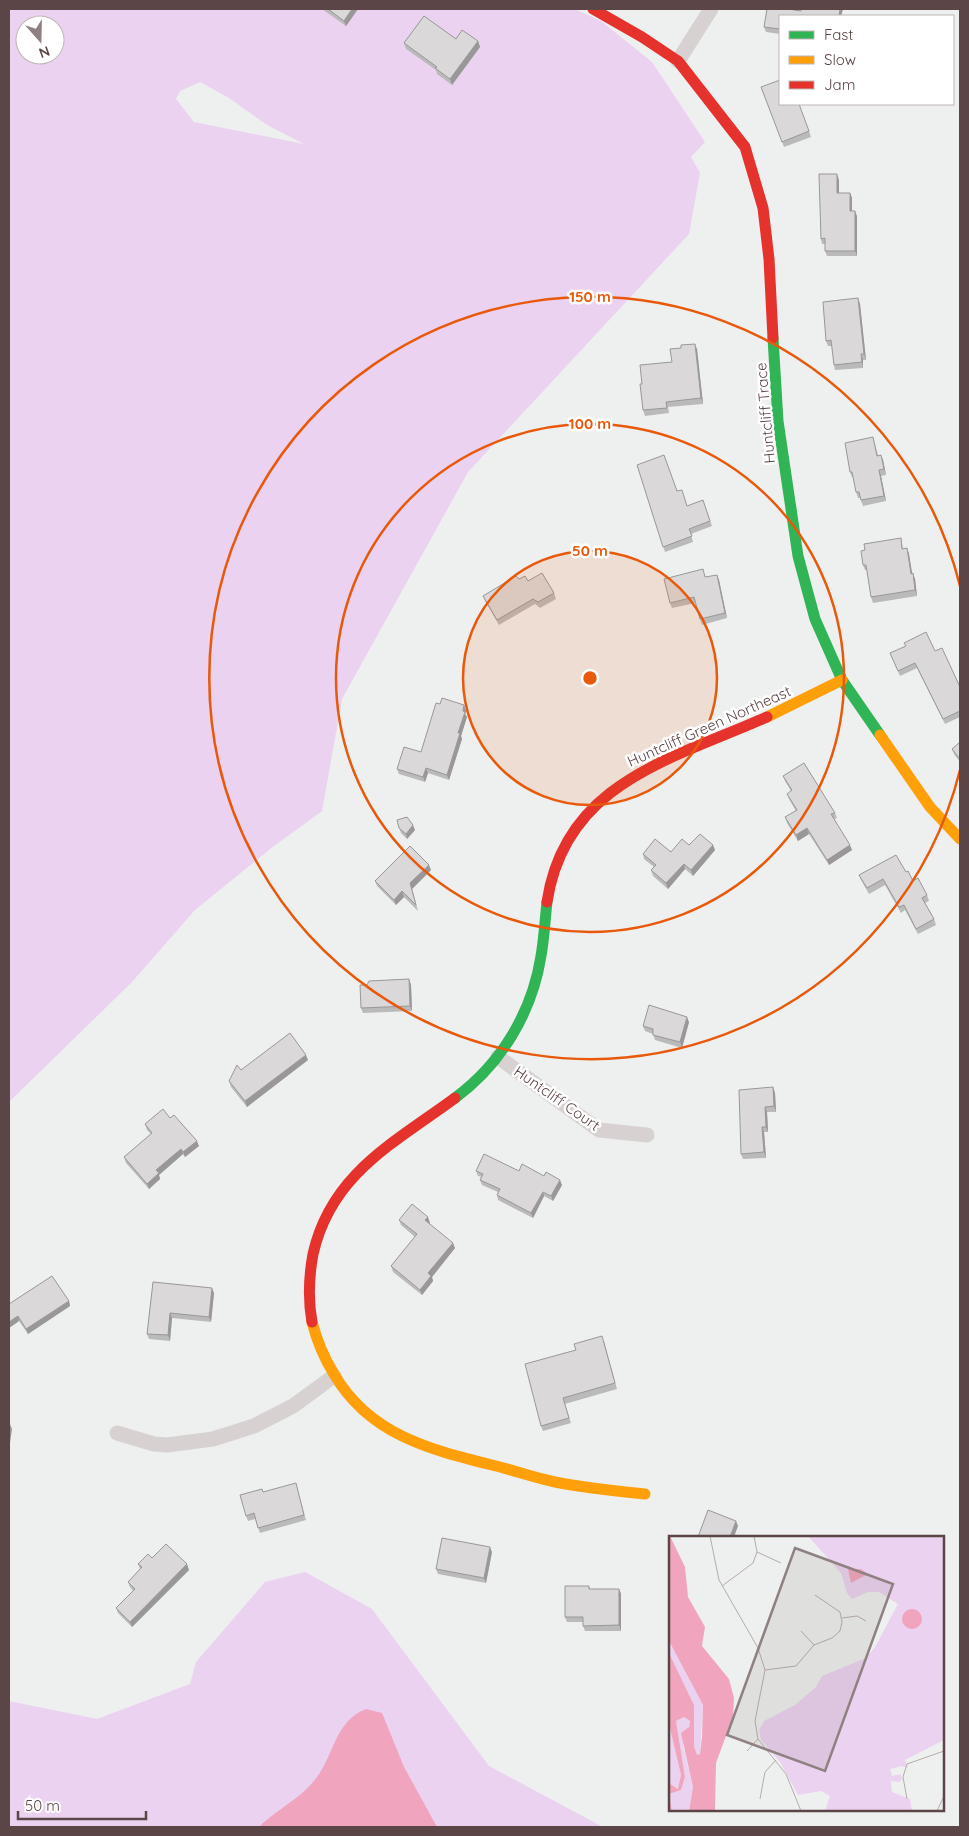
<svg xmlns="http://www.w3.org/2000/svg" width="969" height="1836" viewBox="0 0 969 1836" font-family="Quicksand,sans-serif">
  <rect width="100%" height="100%" fill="#eef0ef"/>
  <!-- green -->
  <path fill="#ebd2f0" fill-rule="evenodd" d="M9,9H575L601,21L652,62L705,142L691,157L700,173L689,234L468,472L342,699L322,811L274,846L195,910L132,982L9,1102ZM25,25H55V55H25ZM200,82L229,98L267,125L304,144L194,122L176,99L180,91Z
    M305,1572L372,1609L489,1766L603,1827H9V1701L97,1719L190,1684L196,1662L265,1582Z"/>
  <!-- water -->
  <path fill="#f0a4bd" d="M366,1709L382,1713L404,1767L437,1827H259C278,1808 300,1800 317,1777C334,1755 335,1721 366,1709Z"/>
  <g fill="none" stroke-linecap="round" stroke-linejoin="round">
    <!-- street -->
    <path stroke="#d7d1d2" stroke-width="15" d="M678,61L711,9
      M498,1057L599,1130L647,1135
      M117,1433L154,1444L167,1445L213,1439L254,1426L293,1406L334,1376"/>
    <!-- fast -->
    <path stroke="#30b455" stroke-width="11" d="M773,338L778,421L798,556L815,619L842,680L880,735
      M455,1098C501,1064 532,1013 541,956C544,939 545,920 547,902"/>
    <!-- slow -->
    <path stroke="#ff9f0a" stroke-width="11" d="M767,717L842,680
      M880,735L930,807L960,839
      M312,1322C317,1341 324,1358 334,1374C370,1436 432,1450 496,1466C516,1471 535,1478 555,1482C585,1488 615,1491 645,1494"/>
    <!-- jam -->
    <path stroke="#e5322d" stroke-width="11" d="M593,9L642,37L678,61L745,147L763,208L769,259L773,338
      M547,902C565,782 673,759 767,717
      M312,1322C308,1300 309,1276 313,1254C331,1174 394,1143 455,1098"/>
  </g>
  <!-- wall -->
  <path fill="#bbbaba" d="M322,9H358L346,26Z
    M767,9H788L801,11V9H843L841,16H780V34L766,32L764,27Z
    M456,39L478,41L480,47L452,85L437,74L436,70L406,49L404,43Z
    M761,87L809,131L811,137L784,147Z
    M839,180V193H850L852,198V211L857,216V256H827L825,251V244H822L821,239Z
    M858,298L860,304L866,360H863V368L835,370L834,365L832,346H828L826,341Z
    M697,349L703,404L668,407L669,413L645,416L643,410L642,384L672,362Z
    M873,437L878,455L883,460L886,475L881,476L886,501L863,506L860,498H858L856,492L853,477H852L850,472Z
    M637,465L677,491L687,506L703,500L712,526L691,534L693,542L665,552Z
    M901,538L903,549L907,548L909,554L912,573L915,579L917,596L873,603L871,597L867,570H865L863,565L865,550Z
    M717,575L719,580L727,618L702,625L695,603L672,608L670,603L706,577Z
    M519,579L528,581L554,593L556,599L540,608L535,604L499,625L485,601L483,596Z
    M935,651L960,687V717L945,724L917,668L900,676L890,653Z
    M440,704L464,705L466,711L465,714L467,717L461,736L462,739L449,780L428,773L425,782L399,774L397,769L421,752Z
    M960,742V762L954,754L952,749Z
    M783,776L835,813L837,818L834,819L852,850L829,865L809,834L798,841L787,823L785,817L796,811L789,799L787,794L791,791L785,781Z
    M399,828L415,830L407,839L401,833Z
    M689,845H713L715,850L693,876L685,869L668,889L653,876L651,870L654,867L644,859L643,854L671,852Z
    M431,870L412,889L418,911L404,897L396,905L377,886L375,881Z
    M906,872L927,895L929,901L925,903L934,919L936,925L918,934L905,910L901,913L885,885L869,894L861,880L859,875Z
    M409,979L411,985L412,1011L363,1013L361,1008L367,985Z
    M689,1022L682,1048L655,1040L653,1034L645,1031L643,1026Z
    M308,1060L247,1107L231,1087L229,1081L241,1070Z
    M773,1087L775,1093L776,1112H767L768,1132H764L766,1158L743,1159L741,1154Z
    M170,1118L199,1146L185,1157L183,1154L159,1175L160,1179L149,1189L126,1163L124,1157L151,1134L147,1130L145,1124Z
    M476,1171H519L544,1176L562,1185L553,1201L544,1196L533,1218L498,1200L497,1195L498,1192L482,1185L480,1180L482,1177L478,1176Z
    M399,1220L430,1223H429L455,1248L432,1277L433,1281L422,1295L393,1272L391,1266L415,1237L401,1225Z
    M153,1282L214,1293L211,1322L172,1318L170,1341L149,1339L147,1334Z
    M69,1301L70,1306L28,1334L19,1321L9,1328V1304Z
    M604,1341L617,1389L565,1404L571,1423L543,1431L541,1426Z
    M297,1488L306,1520L260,1533L255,1519L248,1521L246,1516L263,1492Z
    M492,1552L486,1583L438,1574L436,1569Z
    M152,1558L189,1570L132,1627L118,1613L116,1608L133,1591L130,1587L128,1582L140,1569L138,1564Z
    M589,1586L590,1589H619L621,1594V1631H585L583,1626V1622H567L565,1617Z"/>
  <!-- shaded-wall -->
  <path fill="#999797" d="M352,9H358L346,26L344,21Z
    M840,9H843L841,16H839Z
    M478,41L480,47L452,85L450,79Z
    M837,174L839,180V198L837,193Z
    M850,193L852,198V216L850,211Z
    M855,211L857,216V256L855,251Z
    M858,298L860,304L866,360L864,354Z
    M695,344L697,349L703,404L701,398Z
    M861,354L863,360V368L862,362Z
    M881,455L883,460L886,475L884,469Z
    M879,470L881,476L886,501L884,496Z
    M907,548L909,554L913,579L911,574Z
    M913,573L915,579L917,596L915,590Z
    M717,575L719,580L727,618L725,613Z
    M464,705L466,711L465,714L467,717L461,736L462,739L449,780L447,775Z
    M426,768L428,773L425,782L423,777Z
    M413,825L415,830L407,839L406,834Z
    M807,828L809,834L798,841L796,835Z
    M713,845L715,850L693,876L691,870Z
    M850,845L852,850L829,865L827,860Z
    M684,864L685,869L668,889L666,883Z
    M429,865L431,870L412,889L418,911L410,883Z
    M402,891L404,897L396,905L394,900Z
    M409,979L411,985L412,1011L410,1006Z
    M687,1017L689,1022L682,1048L680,1042Z
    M306,1055L308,1060L247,1107L245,1101Z
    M773,1087L775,1093L776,1112L774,1106Z
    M765,1107L767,1112L768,1132L766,1127Z
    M762,1127L764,1132L766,1158L764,1152Z
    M197,1141L199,1146L185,1157L183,1152Z
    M181,1149L183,1154L159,1175L160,1179L149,1189L147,1184L156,1170Z
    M560,1180L562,1185L553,1201L551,1196Z
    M543,1192L544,1196L533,1218L531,1213Z
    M428,1217L430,1223L427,1226L425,1220Z
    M453,1243L455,1248L432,1277L433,1281L422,1295L420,1290L428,1273Z
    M212,1288L214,1293L211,1322L209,1317Z
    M69,1301L70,1306L28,1334L26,1329Z
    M170,1313L172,1318L170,1341L168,1335Z
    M18,1316L19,1321L9,1328V1322Z
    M10,1424L12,1429L9,1450V1432Z
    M736,1521L738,1526L734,1537H730Z
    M490,1547L492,1552L486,1583L484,1578Z
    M187,1564L189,1570L132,1627L130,1622Z
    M619,1589L621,1594V1631L619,1625Z"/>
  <!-- building -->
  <path fill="#dad8d8" stroke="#999797" d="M328,9H352L344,21Z
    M767,9H788L801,11V9H840L839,16H780V29L764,27Z
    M424,16L456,39L462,30L478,41L450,79L435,68L437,67L404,43Z
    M780,80V104H799L809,131L782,142L761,87Z
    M819,174H837V193H850V211H855V251H825V238L821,239Z
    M858,298L864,354H861L862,362L834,365L831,340L826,341L823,302Z
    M695,344L701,398L666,402L667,408L643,410L640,384H642L640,365L672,362L670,349L681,348V345Z
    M873,437L877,456L881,455L884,469L879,470L884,496L861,500L859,492H856L852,472H850L845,443Z
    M664,455L677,491L682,490L687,506L703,500L710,521L689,529L692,536L663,547L637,465Z
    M901,538L902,549L907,548L911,574L913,573L915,590L871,597L866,565H863L861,551L865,550L864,544Z
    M703,569L705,577L717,575L725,613L700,619L694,597L670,603L664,579Z
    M542,573L554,593L538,602L533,599L497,620L483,596L516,576L519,579L525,576L528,581Z
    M926,632L935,651L942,648L960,687V711L943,719L915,663L898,671L890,653L906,646L904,643Z
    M442,698L464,705L463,711L465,712L458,733H460L447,775L426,768L423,777L397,769L404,747L421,752L436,703L440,704Z
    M960,742V759L952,749Z
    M804,763L835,813L831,814L850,845L827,860L807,828L796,835L785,817L797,810L787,794L792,790L783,776Z
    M407,817L413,825L406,834L399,828L397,820Z
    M700,834L713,845L691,870L684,864L666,883L651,870L656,865L643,854L655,839L671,852L682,839L689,845Z
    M410,846L429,865L410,883L416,905L402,891L394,900L375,881Z
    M896,855L906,872L908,871L913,881L918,878L927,895L922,898L934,919L916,929L904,905L899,907L883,879L867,888L859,875Z
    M409,979L410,1006L361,1008L360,985H367L369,981Z
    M649,1005L687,1017L680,1042L653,1035V1029L643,1026Z
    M290,1033L306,1055L245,1101L229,1081L237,1065L241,1070Z
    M773,1087L774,1106L765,1107L766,1127H762L764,1152L741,1154L739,1090Z
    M163,1109L170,1118L174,1115L197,1141L183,1152L181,1149L156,1170L159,1173L147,1184L124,1157L152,1133L145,1124Z
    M484,1154L519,1171L522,1164L544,1176L546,1172L560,1180L551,1196L543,1192L531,1213L497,1195L500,1189L480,1180L483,1174L476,1171Z
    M412,1204L428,1217L425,1220L453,1243L428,1273L431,1276L420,1290L391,1266L417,1234L399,1220Z
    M52,1276L69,1301L26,1329L18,1316L9,1322V1304Z
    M153,1282L212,1288L209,1317L170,1313L168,1335L147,1334Z
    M602,1336L615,1383L563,1398L569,1418L541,1426L525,1364L576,1350L574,1344Z
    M296,1483L304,1515L258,1528L254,1513L246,1516L240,1495L262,1489L263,1492Z
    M708,1510L736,1521L730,1537H698Z
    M442,1538L490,1547L484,1578L436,1569Z
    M166,1544L187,1564L130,1622L116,1608L135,1589L128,1582L142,1567L138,1564L148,1554L152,1558Z
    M565,1586H589V1589H619V1625L583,1626V1617H565Z"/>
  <!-- distance rings -->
  <circle cx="590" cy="678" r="127" fill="#e8590c" fill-opacity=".12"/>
  <g fill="none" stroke="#e8590c" stroke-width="2.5">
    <circle cx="590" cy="678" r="127"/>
    <circle cx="590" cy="678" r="254"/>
    <path d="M960 770A381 381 0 1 1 960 586"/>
  </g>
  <g text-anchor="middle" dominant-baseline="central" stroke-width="5" stroke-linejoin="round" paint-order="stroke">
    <!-- street labels -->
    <g font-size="15" fill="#5c4546" stroke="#fff">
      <text transform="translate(765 413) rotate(-95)">Huntcliff Trace</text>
      <text transform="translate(709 726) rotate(-24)">Huntcliff Green Northeast</text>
      <text transform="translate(557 1098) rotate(35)">Huntcliff Court</text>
    </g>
  </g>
  <!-- overview -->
  <g transform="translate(669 1536)">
    <rect width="275" height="275" fill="#eef0ef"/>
    <path d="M139,0H275V204L236,224L239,232L233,230L221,233L223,240L231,238L233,242L231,246L222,245L223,256L241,263L243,275H156L161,260L152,255L129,259L111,226L92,204L90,194L95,185L126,169L147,151L153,140L197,122L206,111L229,68L210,56H199L183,63L178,57L172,37ZM0,105L34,169L31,219H28L25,210V169L0,117ZM15,181L21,185L14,210L24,251L20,275H3L0,258L12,254L16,241L7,185ZM0,188L12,239L10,253L0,247Z" fill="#ebd2f0"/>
    <path d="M1,0L16,31L19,61L36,91L33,110L60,143L65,162L64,181L47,227L46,275H20L24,251L12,197L20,191L21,185L15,181L7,185L16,241L12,254L0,258L3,275H0V247L9,253L12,239L0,188V117L25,169V210L28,219L31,218L33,201L34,169L0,105ZM179,33H192L199,38L182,47ZM233 83a10 10 0 1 1 20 0a10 10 0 1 1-20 0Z" fill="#f0a4bd"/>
    <path fill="none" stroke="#b4acab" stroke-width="1" d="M41,0L50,44L89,112L96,134L86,185L89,203L117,238L132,275M88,16L112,27M53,50L84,27L88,16L85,0M173,82L188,80L197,85M132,95L145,109M96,134L127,130L145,109L163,102L171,95L173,86L171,76L146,59M78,215L89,203M91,263L96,236L107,224M238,263L234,241L238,228L275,215M268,275L275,260"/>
    <path fill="#8f8181" fill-opacity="0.15" stroke="#8f8181" stroke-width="2.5" d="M126,12L224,48L156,235L58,199Z"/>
    <rect width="275" height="275" fill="none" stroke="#5c4546" stroke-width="2.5"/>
  </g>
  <circle cx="590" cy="678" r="8" fill="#e8590c" stroke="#fff" stroke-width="2.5"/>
  <g font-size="15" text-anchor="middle" font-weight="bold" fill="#e8590c" stroke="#fff" stroke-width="5" stroke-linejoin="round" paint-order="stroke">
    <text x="590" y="302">150 m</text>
    <text x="590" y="429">100 m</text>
    <text x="590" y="556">50 m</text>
  </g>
  <!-- border -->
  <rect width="969" height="1836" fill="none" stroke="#5c4546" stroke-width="20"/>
  <!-- legend -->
  <rect x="779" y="15" width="175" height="90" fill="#ffffff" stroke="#beb5b5"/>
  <rect x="789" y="31" width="25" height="8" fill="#30b455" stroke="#beb5b5"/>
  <text x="824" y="40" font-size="15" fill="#5c4546">Fast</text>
  <rect x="789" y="56" width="25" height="8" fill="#ff9f0a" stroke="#beb5b5"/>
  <text x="824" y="65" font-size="15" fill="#5c4546">Slow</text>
  <rect x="789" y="81" width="25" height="8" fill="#e5322d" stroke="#beb5b5"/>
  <text x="824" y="90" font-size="15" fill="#5c4546">Jam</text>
  <!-- north arrow -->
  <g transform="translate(40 40) rotate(160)"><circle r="24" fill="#ffffff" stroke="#beb5b5"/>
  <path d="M0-4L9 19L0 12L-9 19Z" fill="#8f8181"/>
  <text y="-8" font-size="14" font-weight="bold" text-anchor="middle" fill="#5c4546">N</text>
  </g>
  <!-- scale -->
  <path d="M18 1811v8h128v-8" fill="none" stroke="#5c4546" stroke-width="2.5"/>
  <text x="25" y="1811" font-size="15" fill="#5c4546" stroke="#ffffff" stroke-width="4" paint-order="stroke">50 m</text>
</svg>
